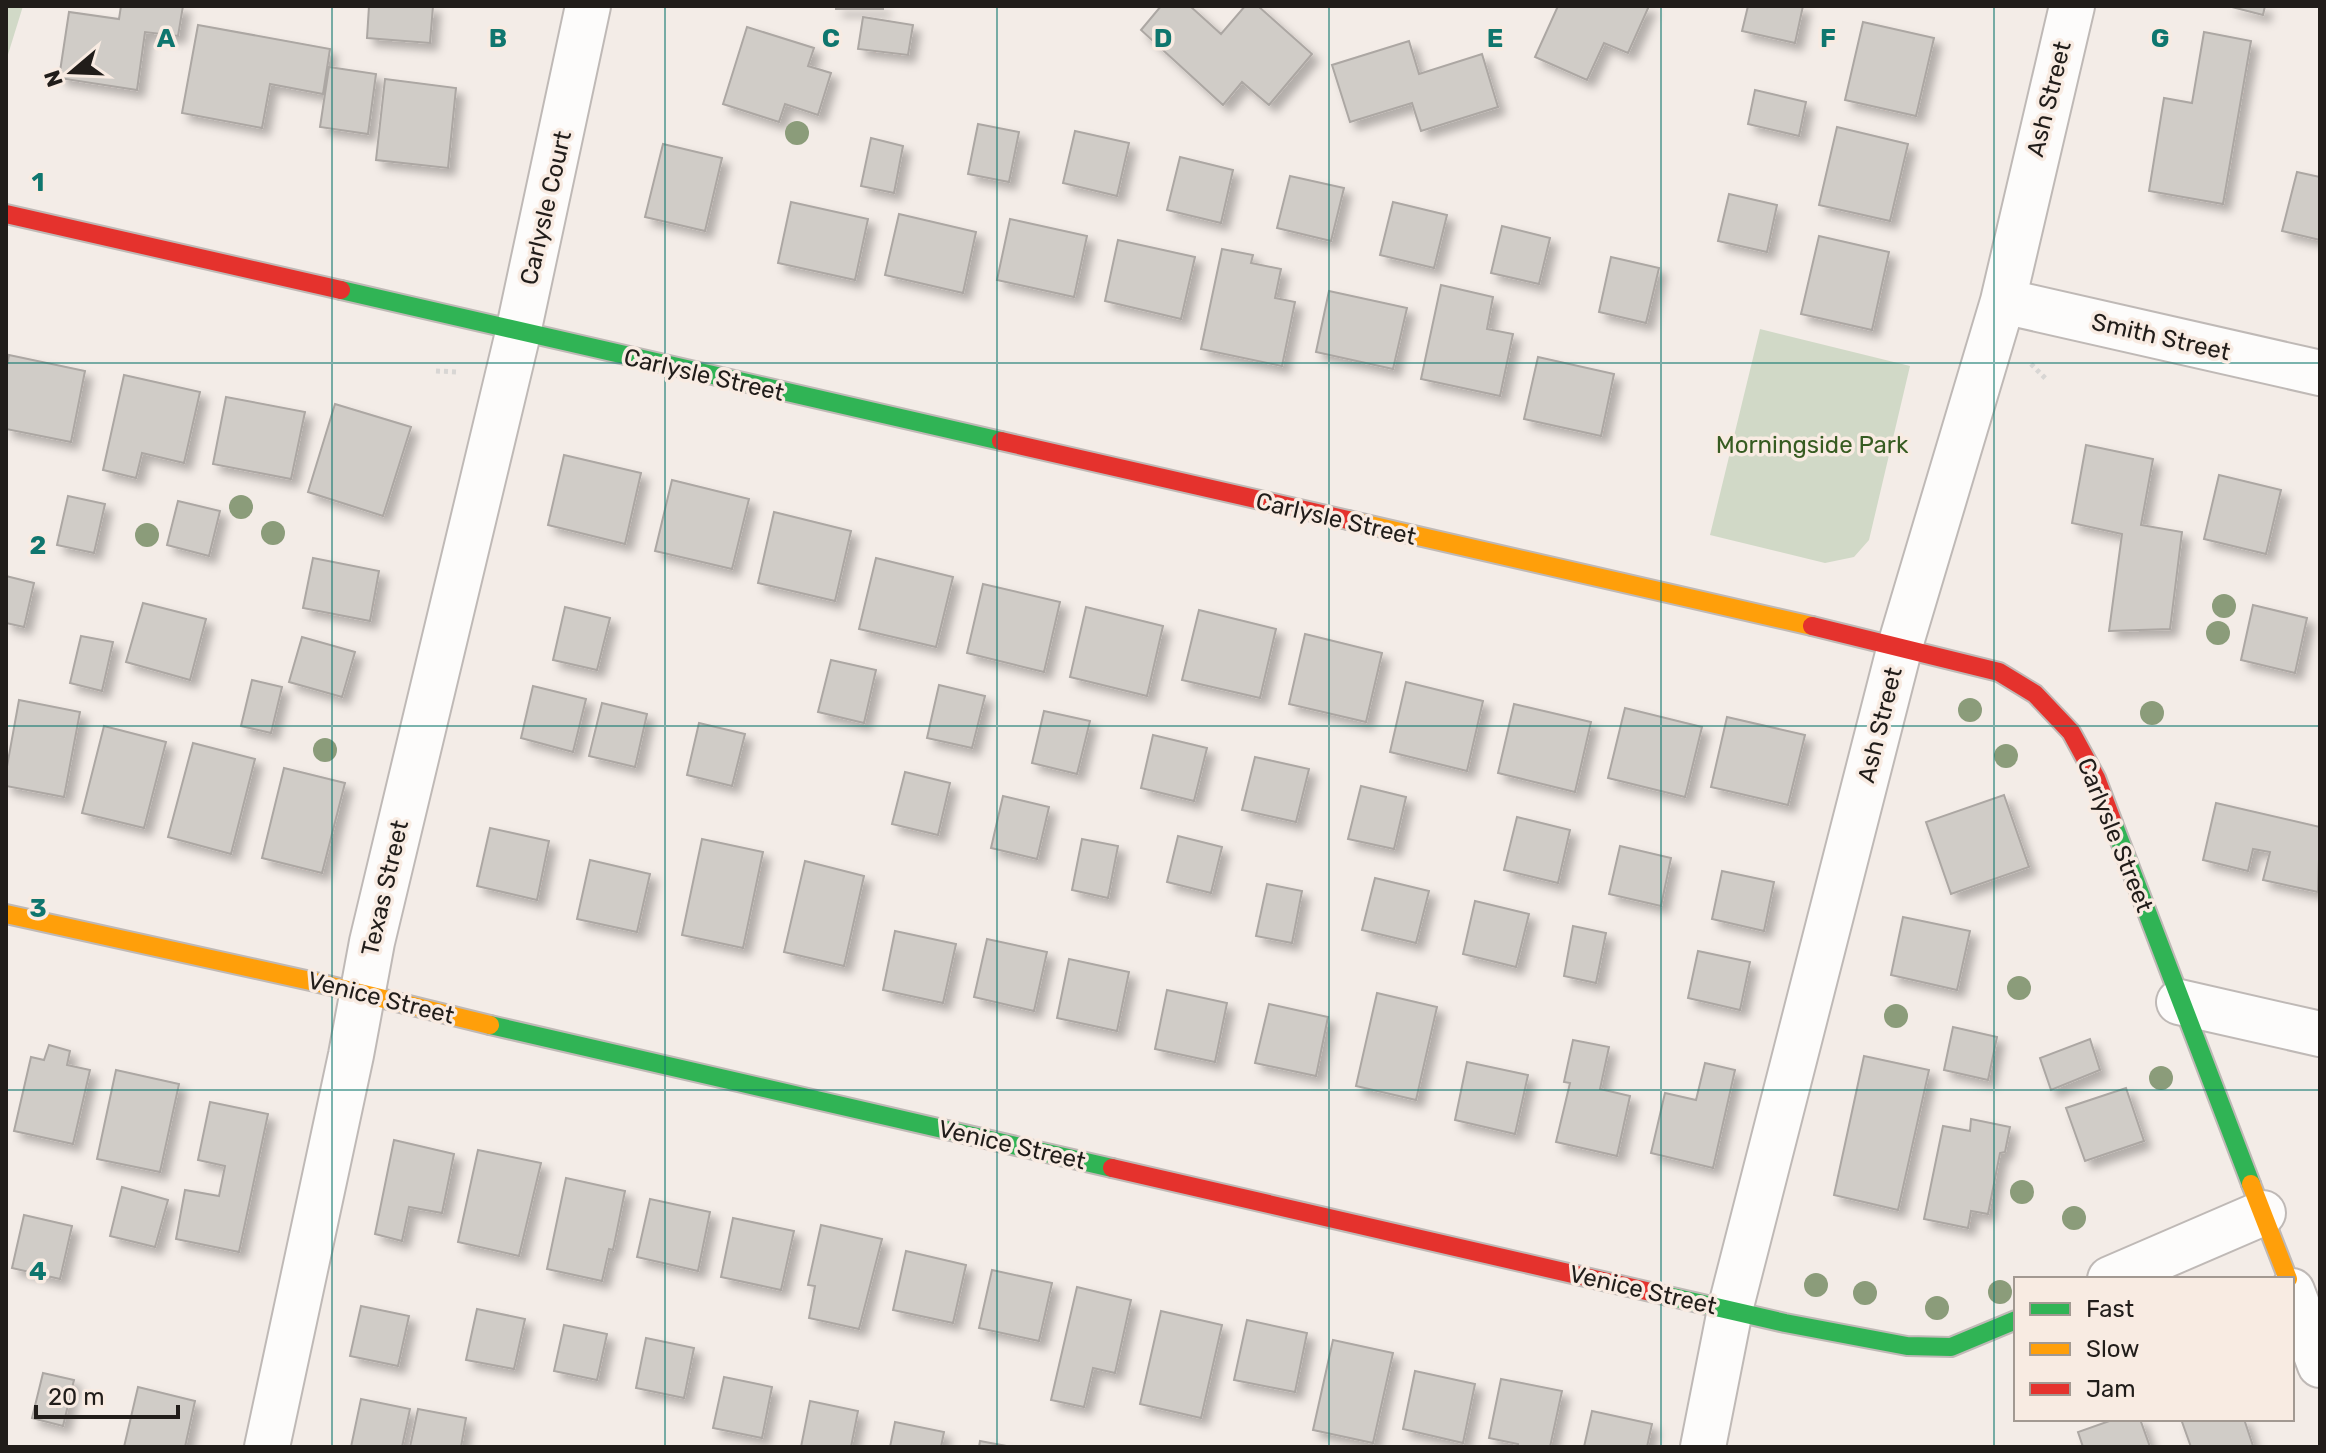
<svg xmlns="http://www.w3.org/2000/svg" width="2326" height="1453" viewBox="0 0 2326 1453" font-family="Rubik,sans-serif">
  <defs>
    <filter id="shadow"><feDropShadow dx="7" dy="7" stdDeviation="4" flood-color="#0004"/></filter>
  </defs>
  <rect width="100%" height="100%" fill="#f3ece7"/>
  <!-- green -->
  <path fill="#d1d9c7" d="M6,6H23L6,61Z
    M1760,329L1910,366L1869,540L1854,557L1825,563L1710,535Z"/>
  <!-- building -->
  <path fill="#d0ccc7" stroke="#aca7a3" stroke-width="2" filter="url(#shadow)" d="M121,6H183L178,36L145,32L137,90L59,78L69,12L119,19Z
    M369,6H433L430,43L367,38Z
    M836,6H883V9H836Z
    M1161,6H1190L1221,34L1245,6H1258L1312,54L1269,105L1242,82L1223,105L1141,30Z
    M1558,6H1649L1628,53L1604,43L1587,80L1535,57Z
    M1748,6H1803L1795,43L1742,31Z
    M2228,6H2265L2263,15Z
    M863,17L913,25L908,55L858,49Z
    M1863,22L1934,38L1916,116L1845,100Z
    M198,25L330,49L323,94L270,84L262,128L182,113Z
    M747,27L814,48L808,66L831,73L818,115L785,104L779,122L723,104Z
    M2204,32L2251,41L2223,204L2149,191L2164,98L2192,103Z
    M1409,41L1419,74L1482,54L1498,107L1421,131L1412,103L1350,122L1332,65Z
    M329,67L376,74L368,134L320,127Z
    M385,79L456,88L448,168L376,160Z
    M1755,90L1806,102L1799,136L1748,124Z
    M978,124L1019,132L1009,182L968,174Z
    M1837,127L1908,144L1890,221L1819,205Z
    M1075,131L1129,143L1117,196L1063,183Z
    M871,138L903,146L894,193L861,186Z
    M663,144L722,158L705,231L645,217Z
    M1180,157L1233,170L1221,223L1167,210Z
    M2297,172L2320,177V240L2282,231Z
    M1290,176L1344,188L1331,241L1277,228Z
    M1729,194L1777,205L1767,252L1718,241Z
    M791,202L868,219L855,280L778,263Z
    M1393,202L1447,215L1434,268L1380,255Z
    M899,214L976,232L963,293L885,275Z
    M1010,219L1087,236L1074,297L997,280Z
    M1502,226L1550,238L1539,284L1491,273Z
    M1819,236L1889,252L1872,330L1801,314Z
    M1118,240L1195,257L1181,319L1105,301Z
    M1222,249L1253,255L1251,263L1281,269L1275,298L1295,302L1282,366L1201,349Z
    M1611,257L1659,268L1646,323L1599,312Z
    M1441,285L1493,297L1487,329L1513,334L1500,396L1421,379Z
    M1329,291L1407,308L1393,369L1316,352Z
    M9,355L85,371L71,442L6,429V370Z
    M1538,357L1614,374L1601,436L1524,419Z
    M124,375L200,392L184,463L142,453L136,478L103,470Z
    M226,397L305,412L291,479L213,464Z
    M335,404L411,427L383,516L308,492Z
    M2086,445L2153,459L2141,525L2182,532L2170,629L2109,631L2122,534L2072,523Z
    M564,455L641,473L625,544L548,525Z
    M2219,475L2281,490L2266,554L2204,539Z
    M672,480L749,499L732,569L655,551Z
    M68,496L105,504L94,553L57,545Z
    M178,501L220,511L209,556L167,545Z
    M774,512L851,531L835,601L758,583Z
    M313,558L379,571L370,621L303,608Z
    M876,558L953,577L936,647L859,629Z
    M6,576L34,583L24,627L6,623Z
    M983,584L1060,602L1044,672L967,653Z
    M143,603L206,619L190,680L126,662Z
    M2253,605L2307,618L2295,673L2241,660Z
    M565,607L610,618L597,670L553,660Z
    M1086,607L1163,626L1147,696L1070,677Z
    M1199,610L1276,629L1260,698L1182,680Z
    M1305,634L1382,653L1366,722L1289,704Z
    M81,636L113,642L102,691L70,683Z
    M302,637L355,652L342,697L289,682Z
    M831,660L876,670L864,723L818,712Z
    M252,680L282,687L271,733L241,726Z
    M1406,682L1483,701L1467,771L1390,752Z
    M939,685L985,696L972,748L927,738Z
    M533,686L586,699L573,752L521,738Z
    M19,700L80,712L64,797L6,786V772Z
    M602,703L647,714L635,767L589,756Z
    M1514,704L1591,722L1575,792L1498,773Z
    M1625,708L1702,727L1685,797L1608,778Z
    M1044,711L1090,721L1077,774L1032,763Z
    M1727,717L1805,735L1788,805L1711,787Z
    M699,723L745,734L732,786L687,775Z
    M104,726L166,742L144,828L82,813Z
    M1153,735L1207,748L1194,801L1141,788Z
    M193,743L255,759L231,854L168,837Z
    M1255,757L1309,769L1296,822L1242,810Z
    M284,768L345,783L322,873L262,858Z
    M905,772L950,783L938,835L892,824Z
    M1361,786L1406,797L1394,849L1348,839Z
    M2004,795L2029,867L1951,894L1926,822Z
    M1003,796L1049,807L1037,859L991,848Z
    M2216,803L2320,827L2318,892L2263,880L2270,852L2253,849L2248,871L2203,860Z
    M1517,817L1570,830L1558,883L1504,870Z
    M490,828L549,841L537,900L477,886Z
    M1178,836L1222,847L1211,893L1167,882Z
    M702,839L763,852L743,948L682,935Z
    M1082,839L1118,846L1108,898L1072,890Z
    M1620,846L1671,858L1661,906L1609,894Z
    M590,860L650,874L637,932L577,919Z
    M805,861L864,876L844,966L784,952Z
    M1722,871L1774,882L1764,931L1712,919Z
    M1375,878L1429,891L1416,943L1362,930Z
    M1267,884L1302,891L1292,943L1256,936Z
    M1475,901L1529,914L1516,967L1463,954Z
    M1903,917L1970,931L1957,990L1891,975Z
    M1573,926L1606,933L1596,983L1564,976Z
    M895,931L956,944L943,1003L883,990Z
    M987,939L1047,952L1034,1011L974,997Z
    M1698,951L1750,962L1740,1010L1688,998Z
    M1069,959L1129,972L1117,1031L1057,1018Z
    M1167,990L1227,1003L1215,1062L1155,1049Z
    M1377,993L1437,1007L1416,1100L1356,1086Z
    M1269,1004L1328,1017L1316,1076L1255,1063Z
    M1953,1027L1997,1037L1988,1080L1944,1070Z
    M2090,1039L2100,1070L2051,1090L2040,1058Z
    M1573,1040L1609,1047L1600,1089L1630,1096L1617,1156L1556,1142L1570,1083L1564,1082Z
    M49,1045L70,1051L67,1065L90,1070L73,1144L14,1131L31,1057L44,1060Z
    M1864,1056L1929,1070L1898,1210L1834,1195Z
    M1467,1062L1528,1075L1515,1134L1455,1120Z
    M1705,1063L1735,1070L1713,1168L1651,1153L1665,1093L1696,1100Z
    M116,1070L179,1084L160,1172L97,1159Z
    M2126,1088L2144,1141L2085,1161L2066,1108Z
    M210,1102L268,1114L239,1252L176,1239L185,1190L219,1196L225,1166L198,1160Z
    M1971,1119L2010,1127L2005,1152L2000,1153L1988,1214L1971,1211L1968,1228L1924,1219L1943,1126L1970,1131Z
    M394,1140L454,1154L442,1213L409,1207L402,1241L375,1234Z
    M478,1150L541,1163L519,1256L458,1242Z
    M566,1178L625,1191L613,1250L609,1249L602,1281L547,1269Z
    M122,1187L168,1200L155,1247L110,1236Z
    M650,1199L710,1212L698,1271L637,1257Z
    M24,1215L72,1226L60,1279L12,1268Z
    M733,1218L794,1231L781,1290L721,1277Z
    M821,1225L882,1239L859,1329L809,1318L815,1286L808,1285Z
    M906,1251L966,1265L953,1323L893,1310Z
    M992,1270L1052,1283L1039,1341L979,1328Z
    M1077,1287L1131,1300L1115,1373L1093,1368L1084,1407L1051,1400Z
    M361,1306L409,1316L398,1366L350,1356Z
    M477,1309L525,1319L514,1369L466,1360Z
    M1161,1311L1222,1325L1201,1418L1140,1404Z
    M1247,1320L1307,1333L1295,1392L1234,1380Z
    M564,1325L607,1334L597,1380L554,1371Z
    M646,1338L694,1348L684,1398L636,1388Z
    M1333,1340L1393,1353L1373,1443L1313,1430Z
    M1415,1371L1475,1384L1463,1443L1403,1429Z
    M43,1373L74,1380L63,1426L32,1418Z
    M724,1377L772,1387L762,1438L713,1428Z
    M1501,1379L1562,1391L1550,1447H1518V1444L1489,1438Z
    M138,1387L195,1401L185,1447H124Z
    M361,1399L410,1409L402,1447H351Z
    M810,1401L858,1411L851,1447H801Z
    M418,1409L466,1418L461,1447H410Z
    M1592,1411L1652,1424L1647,1447H1584Z
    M2115,1419H2140L2150,1447H2083L2078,1432Z
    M2181,1419H2244L2253,1446L2191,1447Z
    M895,1422L944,1432L941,1447H890Z
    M980,1441L1012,1447H979Z"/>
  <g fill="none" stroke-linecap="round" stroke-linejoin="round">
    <defs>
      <path id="street" d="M2003,301L2320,373
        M2179,1002L2320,1034
        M2110,1279L2263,1213
        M2292,1291L2320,1365
        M267,1447L351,1055L372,942L518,333L588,6
        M1703,1447L1730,1310L1900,646L2003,301L2072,6"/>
      <path id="fast" d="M341,290L1001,441
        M2113,823L2251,1184
        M490,1025L1112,1168
        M1668,1296L1785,1323L1907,1346L1951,1347L2016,1320"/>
      <path id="slow" d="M1348,520L1812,626
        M6,914L315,982L490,1025
        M2251,1184L2288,1279"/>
      <path id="jam" d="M6,214L341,290
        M1001,441L1348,520
        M1812,626L1999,672L2035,694L2071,732L2096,778L2113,823
        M1112,1168L1668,1296"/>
    </defs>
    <!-- street casing -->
    <use href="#street" stroke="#bfb9b6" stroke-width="48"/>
    <!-- fast casing -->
    <use href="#fast" stroke="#bfb9b6" stroke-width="22"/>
    <!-- slow casing -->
    <use href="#slow" stroke="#bfb9b6" stroke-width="22"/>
    <!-- jam casing -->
    <use href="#jam" stroke="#bfb9b6" stroke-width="22"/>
    <!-- path -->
    <path stroke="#d8d6d4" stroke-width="5" stroke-dasharray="4 4" stroke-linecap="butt" d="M2031,364L2047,380
      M436,371L458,372"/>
    <!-- street -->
    <use href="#street" stroke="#fdfcfb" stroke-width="44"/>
    <!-- fast -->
    <use href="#fast" stroke="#30b455" stroke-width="18"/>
    <!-- slow -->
    <use href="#slow" stroke="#ff9f0a" stroke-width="18"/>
    <!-- jam -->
    <use href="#jam" stroke="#e5322d" stroke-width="18"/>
  </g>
  <!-- trees -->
  <g fill="#8b9c7a">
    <circle cx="797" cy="133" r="12"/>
    <circle cx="241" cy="507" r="12"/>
    <circle cx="273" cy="533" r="12"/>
    <circle cx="147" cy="535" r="12"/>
    <circle cx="2224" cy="606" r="12"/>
    <circle cx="2218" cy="633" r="12"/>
    <circle cx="1970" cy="710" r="12"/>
    <circle cx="2152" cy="713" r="12"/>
    <circle cx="325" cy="750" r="12"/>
    <circle cx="2006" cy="756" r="12"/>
    <circle cx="2019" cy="988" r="12"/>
    <circle cx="1896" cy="1016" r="12"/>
    <circle cx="2161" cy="1078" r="12"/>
    <circle cx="2022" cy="1192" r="12"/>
    <circle cx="2074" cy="1218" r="12"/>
    <circle cx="1816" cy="1285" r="12"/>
    <circle cx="2000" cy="1292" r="12"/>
    <circle cx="1865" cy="1293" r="12"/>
    <circle cx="1937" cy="1308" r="12"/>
  </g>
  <!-- grid -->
  <path fill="none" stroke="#0f766e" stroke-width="2" stroke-opacity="0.55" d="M332,6V1447M665,6V1447M997,6V1447M1329,6V1447M1661,6V1447M1994,6V1447M6,363H2320M6,726H2320M6,1090H2320"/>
  <g text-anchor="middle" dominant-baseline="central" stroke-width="7" stroke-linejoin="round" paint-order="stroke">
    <!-- street labels -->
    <g font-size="24" fill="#211d1a" stroke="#f8ebe2">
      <text transform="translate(2049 99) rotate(-76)">Ash Street</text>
      <text transform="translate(546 208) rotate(-77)">Carlysle Court</text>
      <text transform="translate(2161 337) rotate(13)">Smith Street</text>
      <text transform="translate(704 375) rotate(13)">Carlysle Street</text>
      <text transform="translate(1336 519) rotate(13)">Carlysle Street</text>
      <text transform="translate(1880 725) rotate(-76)">Ash Street</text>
      <text transform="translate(2115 835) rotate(68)">Carlysle Street</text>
      <text transform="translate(385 888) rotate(-77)">Texas Street</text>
      <text transform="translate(381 998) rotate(14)">Venice Street</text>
      <text transform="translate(1012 1145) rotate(13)">Venice Street</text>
      <text transform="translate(1643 1290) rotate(13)">Venice Street</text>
    </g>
    <!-- park labels -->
    <g font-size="24" fill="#365b21" stroke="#f8ebe2">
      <text x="1812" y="445">Morningside Park</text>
    </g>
  </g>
  <g font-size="26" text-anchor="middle" font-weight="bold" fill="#0f766e" stroke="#f8ebe2" stroke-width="7" stroke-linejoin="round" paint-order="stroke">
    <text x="166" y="47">A</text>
    <text x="498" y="47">B</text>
    <text x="831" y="47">C</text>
    <text x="1163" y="47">D</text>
    <text x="1495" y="47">E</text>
    <text x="1828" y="47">F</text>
    <text x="2160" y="47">G</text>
    <text x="38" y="191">1</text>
    <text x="38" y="554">2</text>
    <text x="38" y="917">3</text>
    <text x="38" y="1280">4</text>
  </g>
  <!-- border -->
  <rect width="2326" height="1453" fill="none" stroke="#211d1a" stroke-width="16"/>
  <!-- legend -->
  <rect x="2014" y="1277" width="280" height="144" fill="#f8ebe2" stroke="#a29992" stroke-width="2"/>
  <rect x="2030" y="1303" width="40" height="12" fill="#30b455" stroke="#a29992" stroke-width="2"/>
  <text x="2086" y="1317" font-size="24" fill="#211d1a">Fast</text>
  <rect x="2030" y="1343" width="40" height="12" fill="#ff9f0a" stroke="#a29992" stroke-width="2"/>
  <text x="2086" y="1357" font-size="24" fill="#211d1a">Slow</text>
  <rect x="2030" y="1383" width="40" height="12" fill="#e5322d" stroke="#a29992" stroke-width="2"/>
  <text x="2086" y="1397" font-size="24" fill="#211d1a">Jam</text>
  <!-- north arrow -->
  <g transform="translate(72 72) rotate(251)" stroke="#f8ebe2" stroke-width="6" paint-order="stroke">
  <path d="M0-6L14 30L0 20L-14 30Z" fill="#211d1a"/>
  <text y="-12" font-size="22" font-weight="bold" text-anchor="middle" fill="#211d1a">N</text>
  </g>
  <!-- scale -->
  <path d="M36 1405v12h142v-12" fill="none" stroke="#211d1a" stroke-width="4"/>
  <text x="48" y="1405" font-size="24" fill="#211d1a" stroke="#f8ebe2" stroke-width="6" paint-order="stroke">20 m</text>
</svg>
